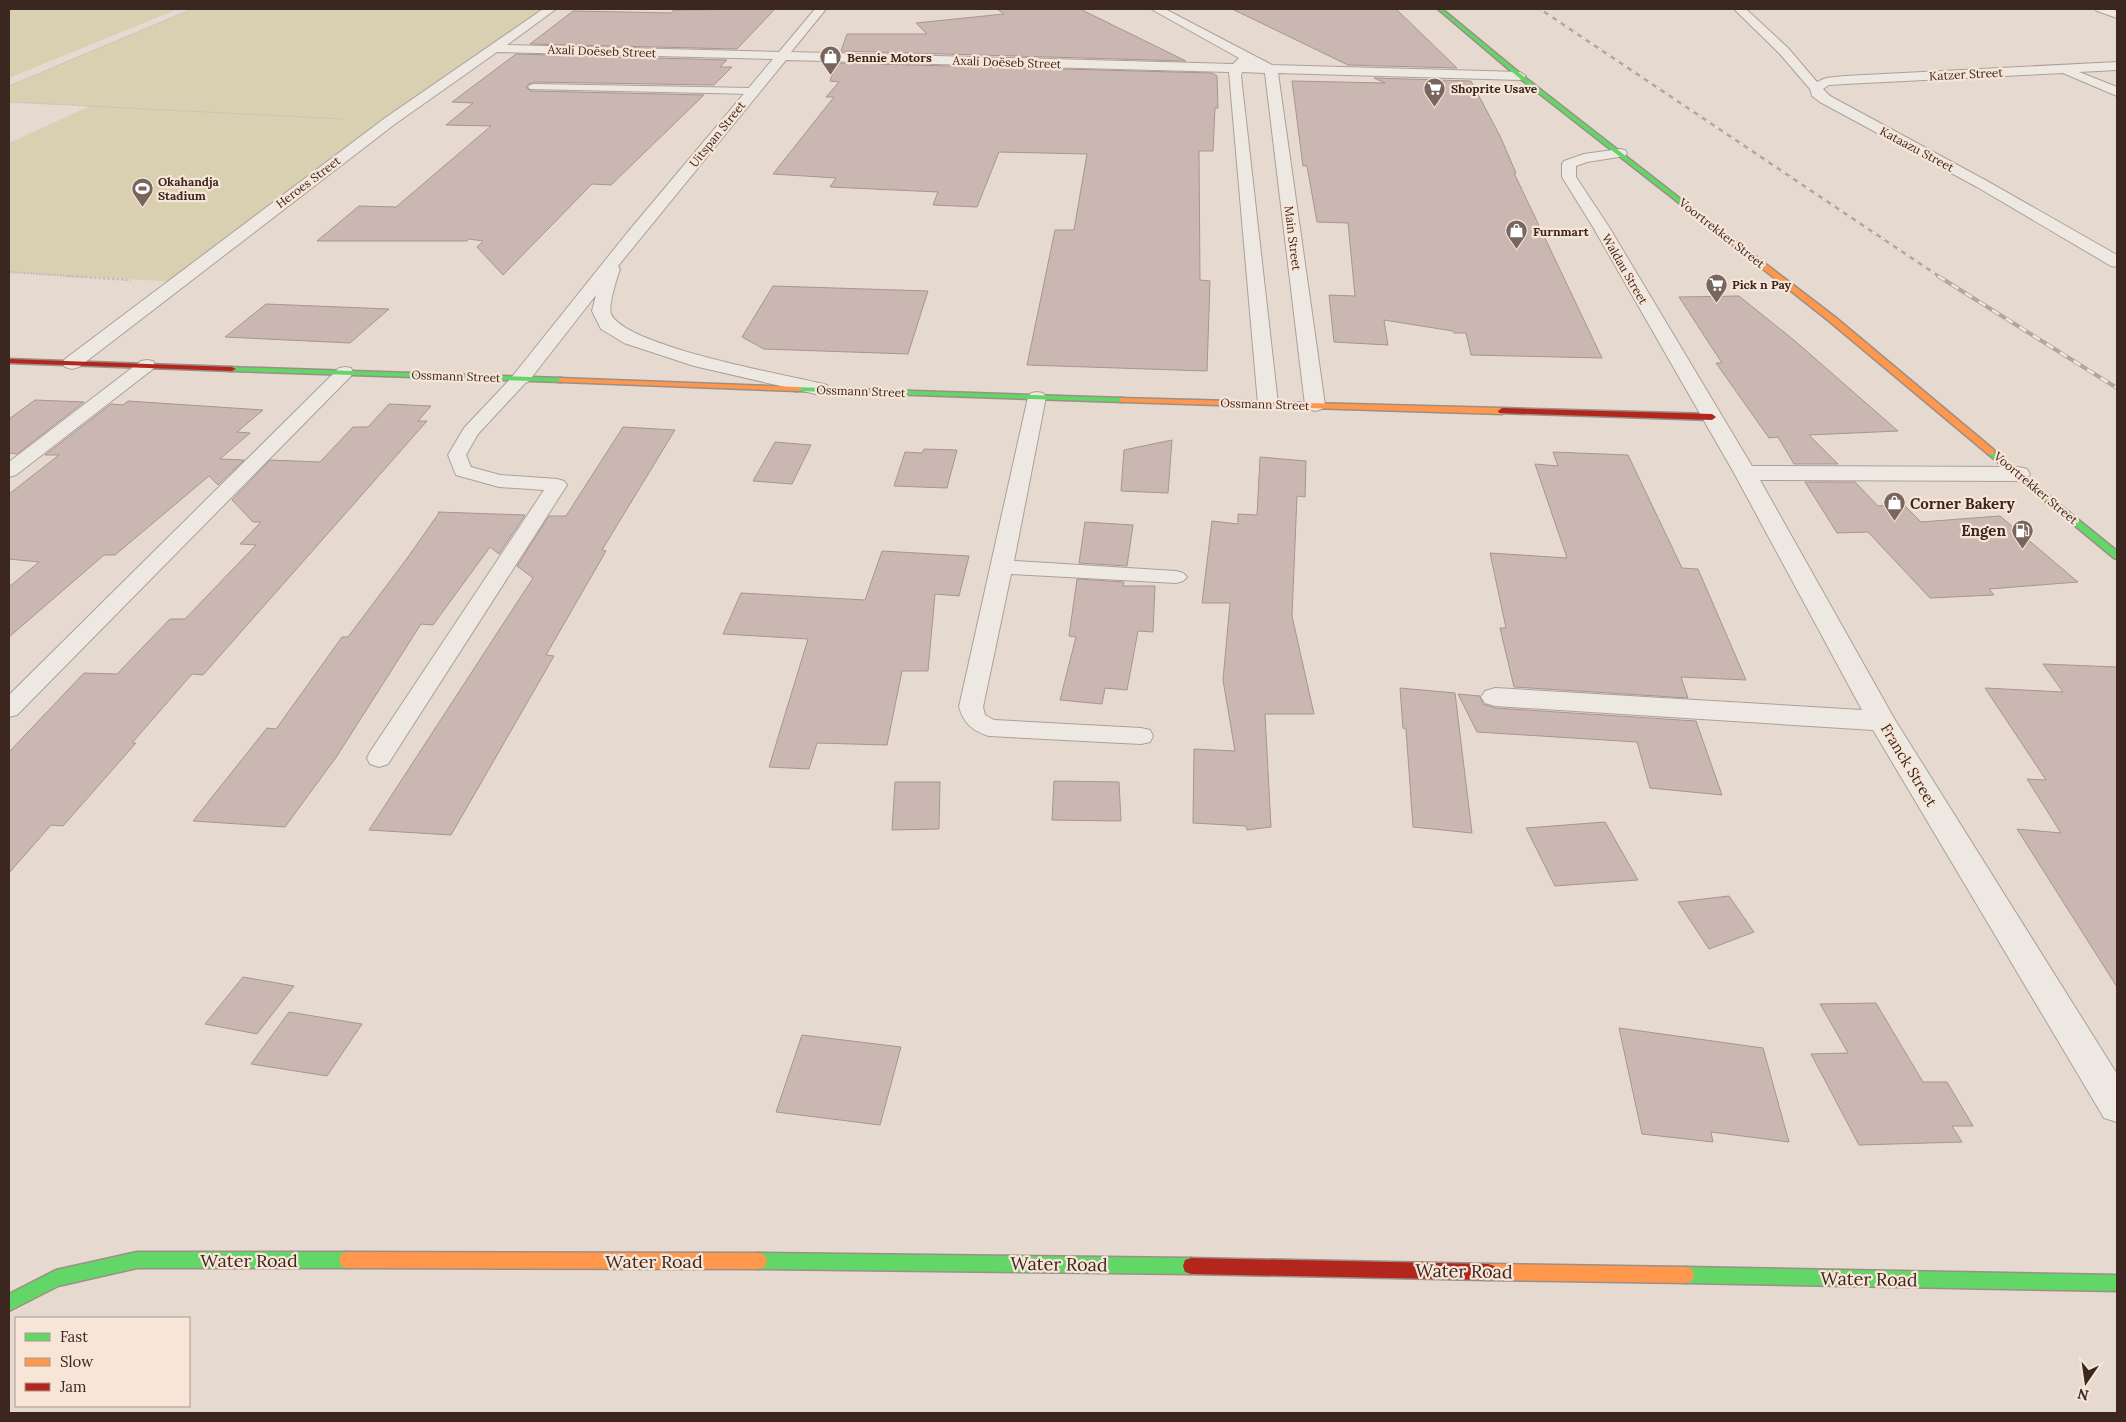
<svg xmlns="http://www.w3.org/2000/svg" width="2126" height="1422" viewBox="0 0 2126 1422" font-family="Lora,serif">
  <rect width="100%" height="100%" fill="#e6dad0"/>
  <!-- green -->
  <path fill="#d9d0b2" d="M9,9H178L9,78Z
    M192,9H550L176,282L9,272V143L90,106L9,102V86Z"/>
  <!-- building -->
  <path fill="#cab7b1" stroke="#a7958f" d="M775,9L737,49L530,44L573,11L671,13L674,10Z
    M997,9H1080L1186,61L841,51L847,34H927L916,23L1004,14Z
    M1232,9H1396L1457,68L1348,65Z
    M516,54L727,60L720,67H732L714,85L534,82L529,84L526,87L530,91L704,95L611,185L592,184L503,275L477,247L483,241L469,239L467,241H317L359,206L396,207L491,126L446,125L473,103L452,102Z
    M836,63L1212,73L1217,76L1218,108H1215L1213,151H1199L1200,280L1210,281L1207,371L1027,365L1055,230H1074L1087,154L999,152L977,207L933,205L938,192L830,187L836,178L773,174L834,97H826L839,82L830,81Z
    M1374,78L1471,81L1500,136L1516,173H1514L1602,358L1471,355L1466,333H1454L1453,331L1384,320L1388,345L1334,342L1329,295L1355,296L1348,223L1317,222L1307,166H1303L1292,81L1385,83Z
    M773,286L928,291L908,354L764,349L742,337Z
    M1739,296L1795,341L1898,431L1809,435L1838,464H1794L1778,437L1769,438L1716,363H1722L1679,297Z
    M266,304L389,309L350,343L225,337Z
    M35,400L84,402L17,454L9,453V419Z
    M128,401L263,410L237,432L250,433L220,459L244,460L218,485L209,476L115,555H104L9,637V587L39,562L9,559V494L59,455H45L111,404L123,405Z
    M389,404L431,406L418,421H427L203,675L192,674L132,743H136L63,826L51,825L9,873V752L84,673L117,674L170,619H185L256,545L240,544L261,522H253L232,500L270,460L320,462L353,427H368Z
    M623,427L675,430L602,550L606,551L546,655L554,656L451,835L369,830L533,578L517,566L549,516H566Z
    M1172,440L1168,493L1121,491L1124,450Z
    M775,442L811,445L792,484L753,481Z
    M924,449L957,450L947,488L894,486L905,452L922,453Z
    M1553,452L1628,455L1682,568L1698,569L1746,680L1681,677L1688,698L1514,687L1500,628H1506L1490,553L1567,558L1535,464L1558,466Z
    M1260,457L1306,461L1305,497L1297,496L1292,616L1314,714H1265L1271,827L1247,830L1246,826L1193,823L1194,749L1235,751L1223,680L1230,603H1202L1212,521L1238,524V514L1257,515Z
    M1805,482H1855L1878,506L1903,504L1921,522L2000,516L2078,582L1989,589L1994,595L1930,598L1868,532L1837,533Z
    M438,512L525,515L499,554L490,547L433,625L421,624L337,756L285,827L193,821L267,728L276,729L342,637H348L408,557L439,513Z
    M1085,522L1133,525L1127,566L1079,563Z
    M882,551L969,556L959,596L935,594L928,671H902L887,745L817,743L809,769L769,767L808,639L723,634L741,593L865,600Z
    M1077,579L1124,582L1123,586H1155L1153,632L1138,631L1127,690L1105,688L1102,704L1060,700L1076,637L1069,636Z
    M2043,664L2117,667V987L2017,829L2061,833L2027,779L2046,780L1985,688L2063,692Z
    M1400,688L1455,693L1472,833L1413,827L1406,729L1403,728Z
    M1458,694L1480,696L1483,704L1495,708L1696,721L1722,795L1650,788L1637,742L1477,732Z
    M1054,781L1119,782L1121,821L1052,820Z
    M895,782H940L939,829L892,830Z
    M1605,822L1638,880L1555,886L1526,828Z
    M1729,896L1754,932L1709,949L1678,902Z
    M243,977L294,986L257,1034L205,1024Z
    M1876,1003L1923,1082H1947L1973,1126H1952L1962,1142L1859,1145L1811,1054L1848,1053L1820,1004Z
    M289,1012L362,1024L327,1076L251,1064Z
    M1619,1028L1763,1048L1789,1142L1711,1132L1713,1142L1642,1134Z
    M802,1035L901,1047L880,1125L776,1112Z"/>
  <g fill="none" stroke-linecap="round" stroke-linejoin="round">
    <defs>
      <path id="lane" d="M534,84L752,88L758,91L752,94L530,89L528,87L530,85Z
        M147,360L153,361L155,365L153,369L16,475L9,477V462L141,361Z
        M345,367L351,368L353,372L351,376L17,715L9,717V695L339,368Z
        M521,373L527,374L530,378L478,434L466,455L471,467L500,475L557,479L564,481L567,485L388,764L379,767L370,764L367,758L370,752L544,490L499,487L456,475L448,455L464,428L515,374Z
        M1037,392L1043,393L1046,397L1014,561L1176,571L1183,573L1187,577L1183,581L1176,583L1011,574L983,707L985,715L994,720L1141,728L1150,730L1153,736L1150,742L1141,744L989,736C972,731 964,723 959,707L1028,397L1031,393Z"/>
      <path id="street" d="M543,9H556L507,45L779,52L815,9H826L791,52L1233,64L1239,58L1151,9H1165L1272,65L1520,72L1526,76L1520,80L1278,73L1325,405L1322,409L1315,411L1308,409L1305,405L1265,73L1242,72L1241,76L1278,404L1275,408L1268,410L1261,408L1258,404L1229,72L786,60L618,266L620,269C617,278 608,306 611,314C626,347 788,375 827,385L830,389L827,393L820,395L694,366L624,343L601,329L592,311L596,295L528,382L521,384L514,382L511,378L627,233L773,59L497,52L395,124L79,367L72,369L65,367L62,363L65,359L385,118Z
        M1734,9H1746L1788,48L1817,82L1826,78L1845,76L2117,62V70L2079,72L2117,87V96L2063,73L1845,84L1829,85L1823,89L1830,96L1987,181L2117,255V267L2111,266L1977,187L1820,102L1812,96L1810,89L1780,54Z
        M2095,9H2111L2117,11V18L2097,11Z
        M1620,149L1625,150L1627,153L1625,156L1587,162L1576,166V177L1609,227L1752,466L2019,467L2027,469L2030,474L2027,479L2019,481L1760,480L1895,720L2117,1074V1122L2104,1118L1873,730L1495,706L1485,703L1481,697L1485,691L1495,688L1862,710L1734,473L1593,227L1562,177V164L1564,161L1584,154Z"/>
      <path id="fast" d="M1438,9H1442L1522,75L1687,204V206H1683L1518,77Z
        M229,367L562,378L566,380L562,382L232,371H229Z
        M795,387L1123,398L1127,400L1123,402L798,391H795Z
        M1991,449L2117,551V559L2114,558L1988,454V450Z
        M137,1252H347L353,1254L355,1260L353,1266L347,1268H137L58,1286L9,1311V1294L56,1270Z
        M759,1253L1191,1258L1197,1260L1199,1266L1197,1272L1191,1274L759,1269L753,1267L751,1261L753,1255Z
        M1686,1267L2117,1275V1291L1686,1283L1680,1281L1678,1275L1680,1269Z"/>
      <path id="slow" d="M1683,204H1687L1835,317L1994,450V454H1988L1829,321L1683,206Z
        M559,378L798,387L802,389L798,391L562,382H559Z
        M1120,398L1502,408L1506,411L1502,414L1123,402H1120Z
        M347,1252L759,1253L765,1255L767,1261L765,1267L759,1269L347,1268L341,1266L339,1260L341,1254Z
        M1488,1264L1686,1267L1692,1269L1694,1275L1692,1281L1686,1283L1488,1280L1482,1278L1480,1272L1482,1266Z"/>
      <path id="jam" d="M9,359L232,367L236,369L232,371L9,363Z
        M1502,408L1712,414L1716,417L1712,420L1499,413L1498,411Z
        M1191,1258L1488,1264L1494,1266L1496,1272L1494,1278L1488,1280L1191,1274L1185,1272L1183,1266L1185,1260Z"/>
    </defs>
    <!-- lane casing -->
    <use href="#lane" stroke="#aca099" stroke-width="2"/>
    <!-- street casing -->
    <use href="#street" stroke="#aca099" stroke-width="2"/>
    <!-- fast casing -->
    <use href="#fast" stroke="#9c8f88" stroke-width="3"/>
    <!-- slow casing -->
    <use href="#slow" stroke="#9c8f88" stroke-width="3"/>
    <!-- jam casing -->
    <use href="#jam" stroke="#9c8f88" stroke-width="3"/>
    <!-- path-far2 -->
    <path stroke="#c7beb8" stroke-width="1" stroke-dasharray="2 1" stroke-linecap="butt" d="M9,86L192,9
      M9,102L344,119"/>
    <!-- path-far1 -->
    <path stroke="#c7beb8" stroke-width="2" stroke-dasharray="2 1" stroke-linecap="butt" d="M9,272L86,277"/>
    <!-- path -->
    <path stroke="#c7beb8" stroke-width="2.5" stroke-dasharray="2.5 2" stroke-linecap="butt" d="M67,276L131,280"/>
    <!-- lane -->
    <use href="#lane" fill="#eee8e2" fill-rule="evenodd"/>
    <!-- street -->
    <use href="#street" fill="#eee8e2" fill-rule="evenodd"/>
    <!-- fast -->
    <use href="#fast" fill="#63d668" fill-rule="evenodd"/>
    <!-- slow -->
    <use href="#slow" fill="#ff974d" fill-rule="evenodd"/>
    <!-- jam -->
    <use href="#jam" fill="#b3261e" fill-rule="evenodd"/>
    <defs>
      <path id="rail-far1" d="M1540,9L1940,277"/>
      <path id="rail" d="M1938,276L2117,388"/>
    </defs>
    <!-- rail-far1 casing -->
    <use href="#rail-far1" stroke="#aea7a2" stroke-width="2.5"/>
    <!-- rail casing -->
    <use href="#rail" stroke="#aea7a2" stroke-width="4"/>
    <!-- rail-far1 -->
    <use href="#rail-far1" stroke="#f7e5d7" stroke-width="2" stroke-dasharray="5" stroke-linecap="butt"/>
    <!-- rail -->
    <use href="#rail" stroke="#f7e5d7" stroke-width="2.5" stroke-dasharray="8" stroke-linecap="butt"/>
  </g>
  <!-- icons -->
  <defs>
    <symbol id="shop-pin" viewBox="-11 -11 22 30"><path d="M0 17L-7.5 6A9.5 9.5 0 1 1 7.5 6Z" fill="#78655e" stroke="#f7e5d7"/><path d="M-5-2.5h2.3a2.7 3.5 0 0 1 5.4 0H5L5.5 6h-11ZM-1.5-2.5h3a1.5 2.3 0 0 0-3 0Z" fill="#fff"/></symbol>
    <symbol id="supermarket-pin" viewBox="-11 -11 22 30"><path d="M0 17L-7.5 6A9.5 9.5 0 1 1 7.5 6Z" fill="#78655e" stroke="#f7e5d7"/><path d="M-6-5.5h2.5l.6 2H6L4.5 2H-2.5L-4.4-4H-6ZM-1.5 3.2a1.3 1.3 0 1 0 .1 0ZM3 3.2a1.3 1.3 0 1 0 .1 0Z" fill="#fff"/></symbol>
    <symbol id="stadium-pin" viewBox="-11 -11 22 30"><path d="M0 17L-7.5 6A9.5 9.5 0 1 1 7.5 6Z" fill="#78655e" stroke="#f7e5d7"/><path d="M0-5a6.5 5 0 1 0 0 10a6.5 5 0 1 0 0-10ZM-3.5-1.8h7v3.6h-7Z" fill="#fff"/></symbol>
    <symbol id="fuel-pin" viewBox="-11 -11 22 30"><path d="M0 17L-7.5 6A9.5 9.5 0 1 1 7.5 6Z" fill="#78655e" stroke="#f7e5d7"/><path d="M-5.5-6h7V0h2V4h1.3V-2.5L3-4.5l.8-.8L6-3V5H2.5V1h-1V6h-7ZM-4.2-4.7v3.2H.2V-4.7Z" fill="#fff"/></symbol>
  </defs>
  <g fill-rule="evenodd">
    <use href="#shop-pin" x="818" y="44" width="25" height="34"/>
    <use href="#supermarket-pin" x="1422" y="76" width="25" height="34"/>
    <use href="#stadium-pin" x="130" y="176" width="25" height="34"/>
    <use href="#shop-pin" x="1504" y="218" width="25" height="34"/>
    <use href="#supermarket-pin" x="1704" y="272" width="25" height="34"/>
    <use href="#shop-pin" x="1882" y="490" width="25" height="34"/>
    <use href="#fuel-pin" x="2010" y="518" width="25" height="34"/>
  </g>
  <g text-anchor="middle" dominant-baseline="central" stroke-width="4.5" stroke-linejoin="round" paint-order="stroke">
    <!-- far-street labels -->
    <g font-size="12" fill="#3c2620" stroke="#f7e5d7">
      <text transform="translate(602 51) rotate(2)">Axali Doëseb Street</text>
      <text transform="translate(1007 62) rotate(2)">Axali Doëseb Street</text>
      <text transform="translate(1966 74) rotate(-3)">Katzer Street</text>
      <text transform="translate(717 134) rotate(-51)">Uitspan Street</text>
      <text transform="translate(1917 149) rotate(28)">Kataazu Street</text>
      <text transform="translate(308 182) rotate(-37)">Heroes Street</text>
      <text transform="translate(1722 233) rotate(38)">Voortrekker Street</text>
      <text transform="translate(1293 238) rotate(83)">Main Street</text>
      <text transform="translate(1625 269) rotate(60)">Waldau Street</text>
      <text transform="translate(456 376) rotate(2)">Ossmann Street</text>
      <text transform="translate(861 391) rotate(2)">Ossmann Street</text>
      <text transform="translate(1265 404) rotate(2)">Ossmann Street</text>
      <text transform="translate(2036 488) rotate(40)">Voortrekker Street</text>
    </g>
    <!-- far-poi labels -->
    <g font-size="12" font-weight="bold" fill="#3c2620" stroke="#f7e5d7" text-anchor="start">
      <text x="847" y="57">Bennie Motors</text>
      <text x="1451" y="88">Shoprite Usave</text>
      <text x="158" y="181">Okahandja<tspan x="158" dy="14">Stadium</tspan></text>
      <text x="1533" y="231">Furnmart</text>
      <text x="1732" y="284">Pick n Pay</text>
    </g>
    <!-- poi labels -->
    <g font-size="15" font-weight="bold" fill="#3c2620" stroke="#f7e5d7" text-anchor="start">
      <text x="1910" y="503">Corner Bakery</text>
      <text x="2006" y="530" text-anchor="end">Engen</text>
    </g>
    <!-- street labels -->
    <g font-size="15" fill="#3c2620" stroke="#f7e5d7">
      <text transform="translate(1909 765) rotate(59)">Franck Street</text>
    </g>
    <!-- near-street labels -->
    <g font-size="18" fill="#3c2620" stroke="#f7e5d7">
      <text x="249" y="1260">Water Road</text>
      <text x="654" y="1261">Water Road</text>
      <text transform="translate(1059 1264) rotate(1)">Water Road</text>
      <text transform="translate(1464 1271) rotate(1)">Water Road</text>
      <text transform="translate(1869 1279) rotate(1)">Water Road</text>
    </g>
  </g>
  <!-- border -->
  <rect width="2126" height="1422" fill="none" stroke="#3c2620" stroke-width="20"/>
  <!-- legend -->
  <rect x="15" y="1317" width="175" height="90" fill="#f7e5d7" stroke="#ac998e"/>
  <rect x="25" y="1333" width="25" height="8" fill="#63d668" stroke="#ac998e"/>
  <text x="60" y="1342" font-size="15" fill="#3c2620">Fast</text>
  <rect x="25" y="1358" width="25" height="8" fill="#ff974d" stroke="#ac998e"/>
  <text x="60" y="1367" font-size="15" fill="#3c2620">Slow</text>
  <rect x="25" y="1383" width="25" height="8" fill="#b3261e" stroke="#ac998e"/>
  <text x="60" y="1392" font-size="15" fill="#3c2620">Jam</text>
  <!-- north arrow -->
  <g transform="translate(2086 1382) rotate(193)" stroke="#f7e5d7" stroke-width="4" paint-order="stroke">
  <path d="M0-4L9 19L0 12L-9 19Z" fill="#3c2620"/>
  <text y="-8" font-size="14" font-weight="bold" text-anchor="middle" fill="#3c2620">N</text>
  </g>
</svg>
